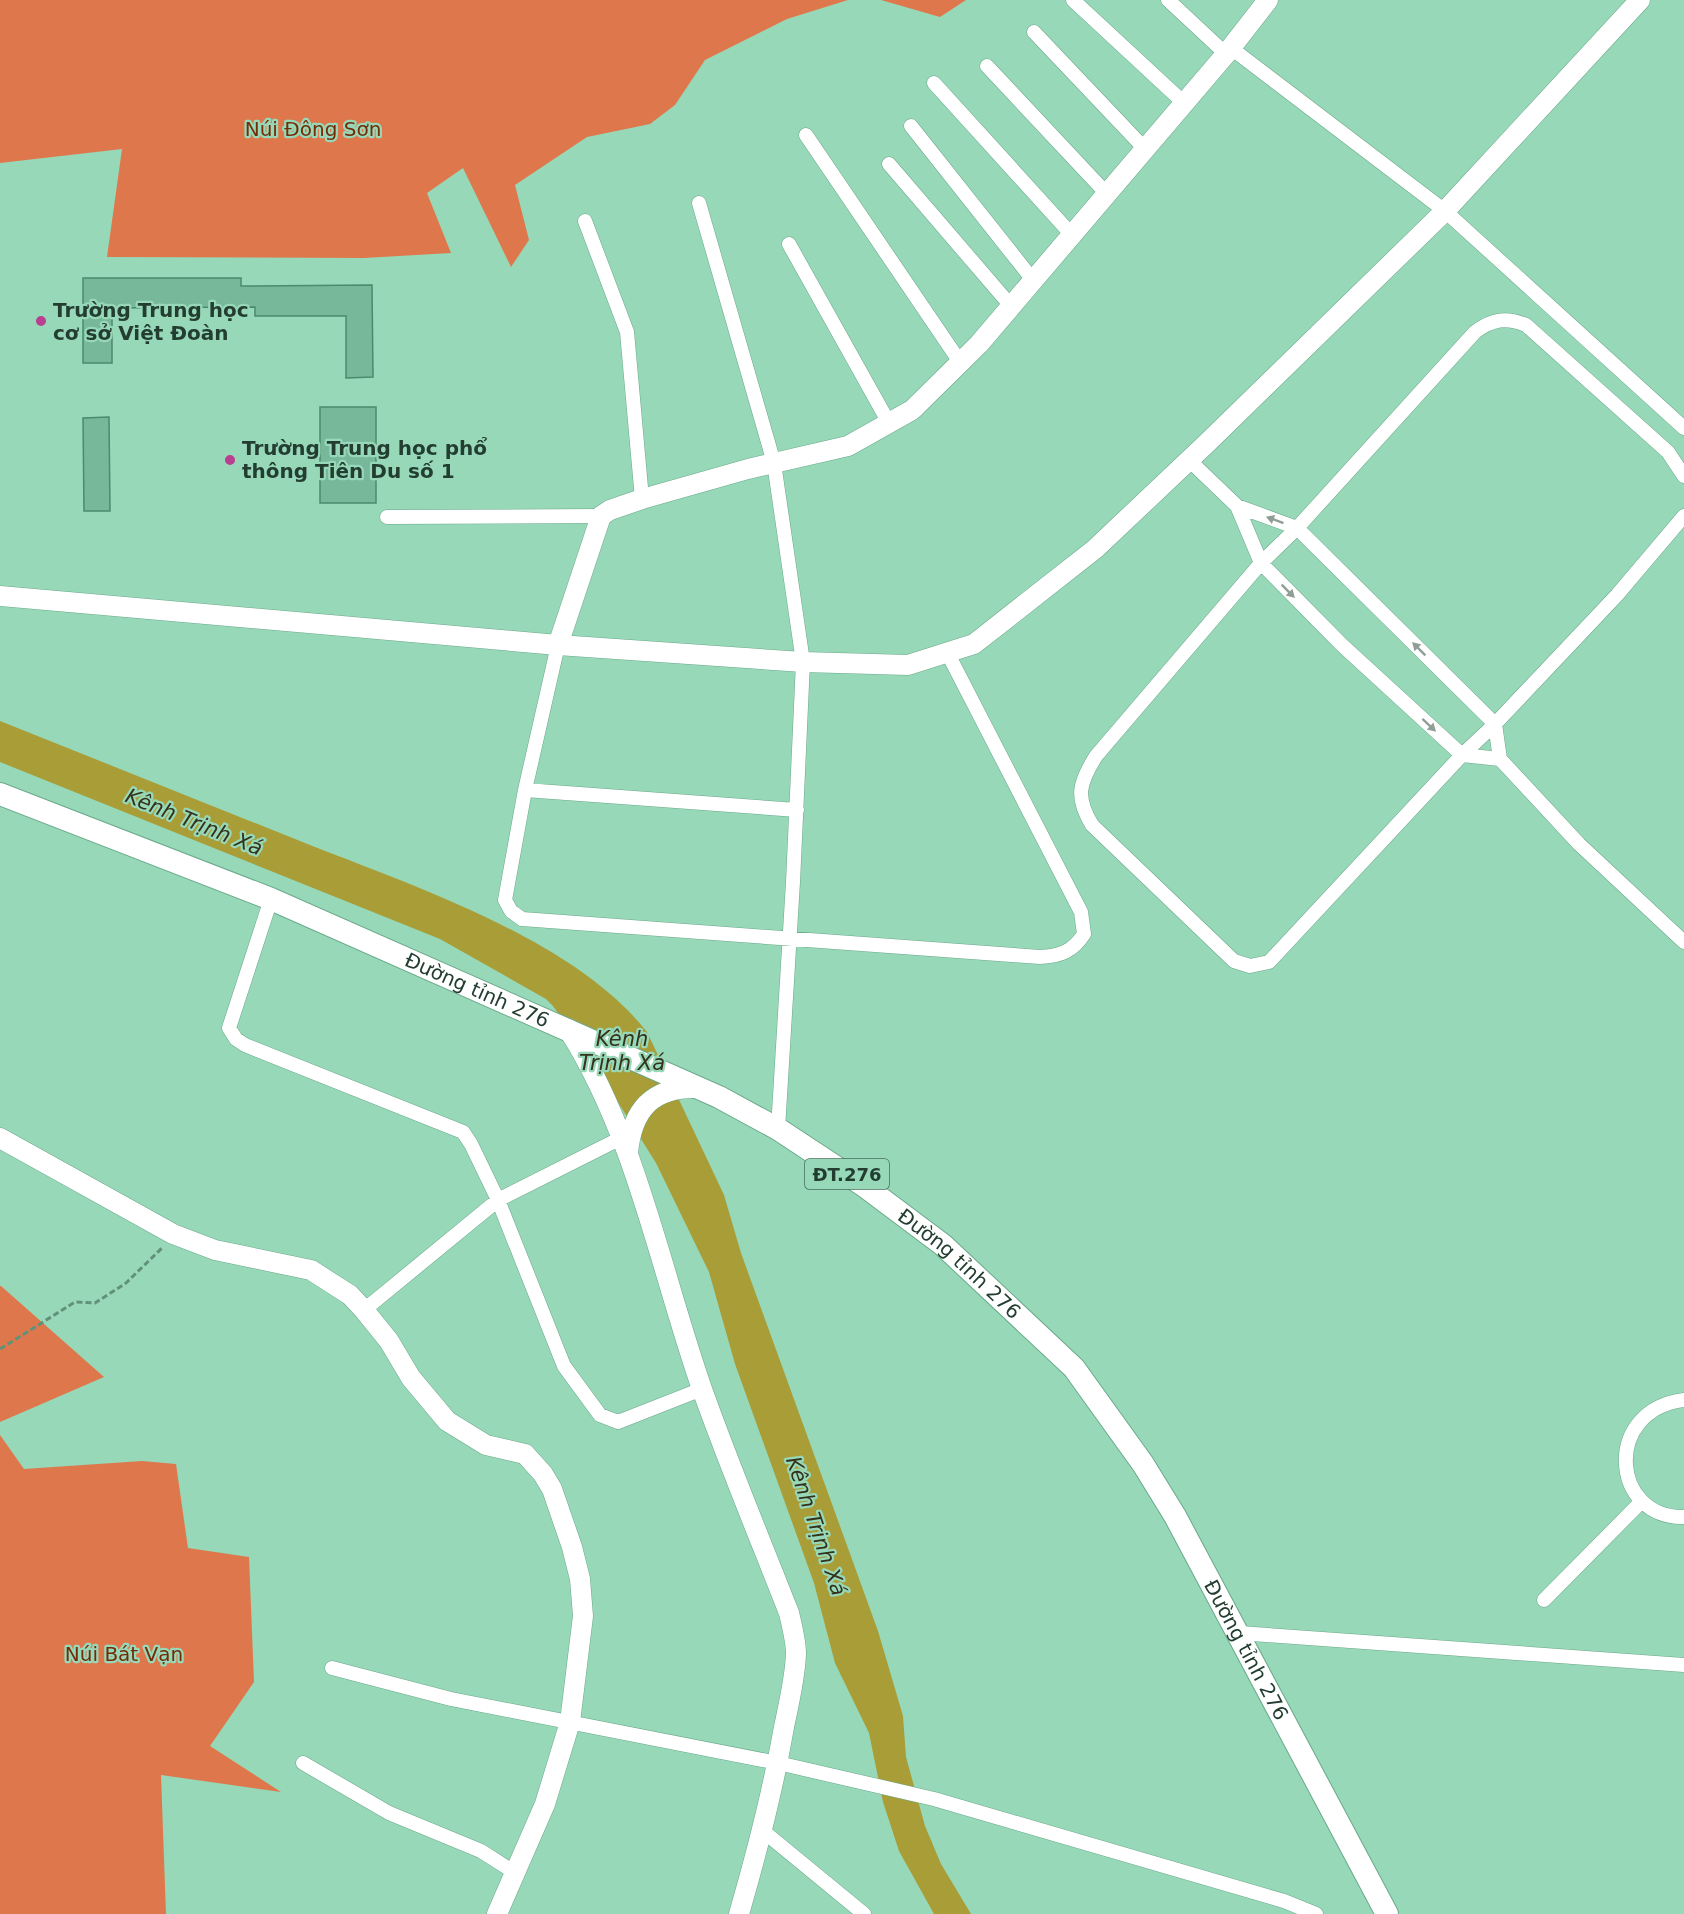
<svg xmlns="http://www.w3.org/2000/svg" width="1684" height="1914" viewBox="0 0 1684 1914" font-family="'DejaVu Sans',sans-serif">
  <rect width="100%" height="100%" fill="#97d8b8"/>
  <!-- green -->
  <path fill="#de784c" d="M0,0H848L787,19L705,60L675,105L650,124L587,137L515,185L529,240L511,267L463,168L427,193L451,253L364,258L107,257L122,149L0,163Z
    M881,0H966L940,17Z
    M0,1286H1L104,1377L0,1422Z
    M0,1435L24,1469L142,1461L176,1464L188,1548L249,1557L254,1682L210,1746L281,1792L161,1775L166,1914H0Z"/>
  <!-- water -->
  <path fill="#a89d37" d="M0,721C100,761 200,801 300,841C410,885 573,938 647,1032L724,1195L741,1253L878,1631L903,1716L906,1757L925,1826L941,1864L971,1914H934L899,1851L883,1802L869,1733L835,1663L814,1583L735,1364L709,1272L656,1163L591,1059L553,1006L546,999L440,939L0,762Z"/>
  <!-- building -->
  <path fill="#78b89a" stroke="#4b8a6d" stroke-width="1.5" d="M83,278H241V286L372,285L373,377L346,378V316H255V307L112,308V363H83Z
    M320,407H376V503H320Z
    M109,417L110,511H84L83,418Z"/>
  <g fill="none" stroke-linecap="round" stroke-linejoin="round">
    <defs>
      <path id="street" d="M1073,0L1184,103
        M1168,0L1226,54
        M1034,32L1145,149
        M1231,48L1445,211L1684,428
        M987,66L1107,194
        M934,83L1072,235
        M911,126L1033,280
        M806,135L960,362
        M889,164L1011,306
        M699,203L774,463L803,662L793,882L778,1129
        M585,221L627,332L642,499
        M789,244L889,423
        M1189,460L1237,506L1297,528L1495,724L1500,759L1579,844L1684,942
        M1684,476L1668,452L1526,325C1506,317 1492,319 1475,332L1297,528L1261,563L1096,756C1079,783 1075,797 1092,825L1234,961L1250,966L1269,962L1462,755L1495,724L1617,595L1684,516
        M1237,506L1261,563L1342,645L1462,755L1500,759
        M387,517L601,516
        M558,645L525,790L505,900L511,911L522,919L1040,957C1061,956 1073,951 1084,934L1081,912L947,652
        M525,790L797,810
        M271,899L229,1028L236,1039L245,1045L463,1132L471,1144L498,1200L564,1366L600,1415L618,1422L702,1389
        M364,1310L498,1200L621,1138
        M1684,1400C1602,1410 1611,1519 1684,1517
        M1544,1600L1642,1501
        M1239,1633L1684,1665
        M332,1668L451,1699L778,1763L934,1799L1284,1901L1316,1914
        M303,1763L389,1813L481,1851L514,1872
        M763,1831L864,1914"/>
      <path id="secondary" d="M0,596L558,645L803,662L908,665L974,644L1095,549L1206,444L1445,211L1640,0
        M558,645L601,516L610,510L642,499L748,469L848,446L912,410L979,344L1226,54L1268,0
        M568,1029C637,1138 660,1269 702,1389C729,1465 760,1539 789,1613C792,1626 796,1641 796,1654C795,1678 789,1703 784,1727C773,1790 757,1852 739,1914
        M0,1138L173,1234L215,1250L311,1270L350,1295L364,1310L389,1341L411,1378L447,1421L486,1445L525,1454L543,1474L552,1489L572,1547L580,1579L583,1616L570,1722L545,1804L497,1914
        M628,1153C632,1109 653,1086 699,1088"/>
      <g id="primary">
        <path id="s1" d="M0,794L271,899L719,1097L778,1129L863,1185L943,1245L1074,1368L1143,1464L1175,1516L1387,1914"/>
      </g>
    </defs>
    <!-- street casing -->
    <use href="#street" stroke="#6aa98b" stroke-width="15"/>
    <!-- secondary casing -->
    <use href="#secondary" stroke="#6aa98b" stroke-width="21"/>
    <!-- primary casing -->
    <use href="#primary" stroke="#6aa98b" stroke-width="24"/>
    <!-- path -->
    <path stroke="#62917a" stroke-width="3" stroke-dasharray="6 3" stroke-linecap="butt" d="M0,1349L75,1302L95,1303L126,1283L163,1247"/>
    <!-- street -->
    <use href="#street" stroke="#fff" stroke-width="14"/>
    <!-- secondary -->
    <use href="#secondary" stroke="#fff" stroke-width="20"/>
    <!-- primary -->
    <use href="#primary" stroke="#fff" stroke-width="22"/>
  </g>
  <!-- one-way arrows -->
  <defs><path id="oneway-solid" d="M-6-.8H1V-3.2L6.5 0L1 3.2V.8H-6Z" transform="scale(1.5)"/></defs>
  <g fill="#919e98">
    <use href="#oneway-solid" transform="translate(1275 520) rotate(-160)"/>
    <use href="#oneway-solid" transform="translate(1288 591) rotate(45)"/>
    <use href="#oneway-solid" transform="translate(1419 649) rotate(-135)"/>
    <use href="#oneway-solid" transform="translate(1429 725) rotate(43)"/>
  </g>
  <!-- markers -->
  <g fill="#b93f91" stroke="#97d8b8" stroke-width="2">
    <circle cx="41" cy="321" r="6"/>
    <circle cx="230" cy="460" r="6"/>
  </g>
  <g text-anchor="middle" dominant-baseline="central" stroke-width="4.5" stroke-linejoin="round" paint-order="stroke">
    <!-- shield labels -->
    <rect fill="#97d8b8" stroke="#466c5a" stroke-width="1.5" x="805" y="1159" width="84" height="30" rx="4.5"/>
    <g font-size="18" font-weight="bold" fill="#233e31">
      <text x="847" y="1174">ĐT.276</text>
    </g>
    <!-- park labels -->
    <g font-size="20" fill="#732c07" stroke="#97d8b8">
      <text x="313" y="129">Núi Đông Sơn</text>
      <text x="124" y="1654">Núi Bát Vạn</text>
    </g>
    <!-- poi labels -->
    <g font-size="20" font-weight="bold" fill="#233e31" stroke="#97d8b8" text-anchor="start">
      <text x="53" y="310">Trường Trung học<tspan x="53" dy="23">cơ sở Việt Đoàn</tspan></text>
      <text x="242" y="448">Trường Trung học phổ<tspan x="242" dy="23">thông Tiên Du số 1</tspan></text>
    </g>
    <!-- street labels -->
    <g font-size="20" fill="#233e31" stroke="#97d8b8">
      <text stroke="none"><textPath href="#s1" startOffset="516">Đường tỉnh 276</textPath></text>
      <text stroke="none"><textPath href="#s1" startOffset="1074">Đường tỉnh 276</textPath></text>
      <text stroke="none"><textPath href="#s1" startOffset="1560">Đường tỉnh 276</textPath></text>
    </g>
    <!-- water labels -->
    <g font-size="21" font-style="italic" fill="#35321c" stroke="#97d8b8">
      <text transform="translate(194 822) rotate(22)">Kênh Trịnh Xá</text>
      <text x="622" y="1039">Kênh<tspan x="622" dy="24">Trịnh Xá</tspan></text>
      <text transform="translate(816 1526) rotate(71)">Kênh Trịnh Xá</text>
    </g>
  </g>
</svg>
